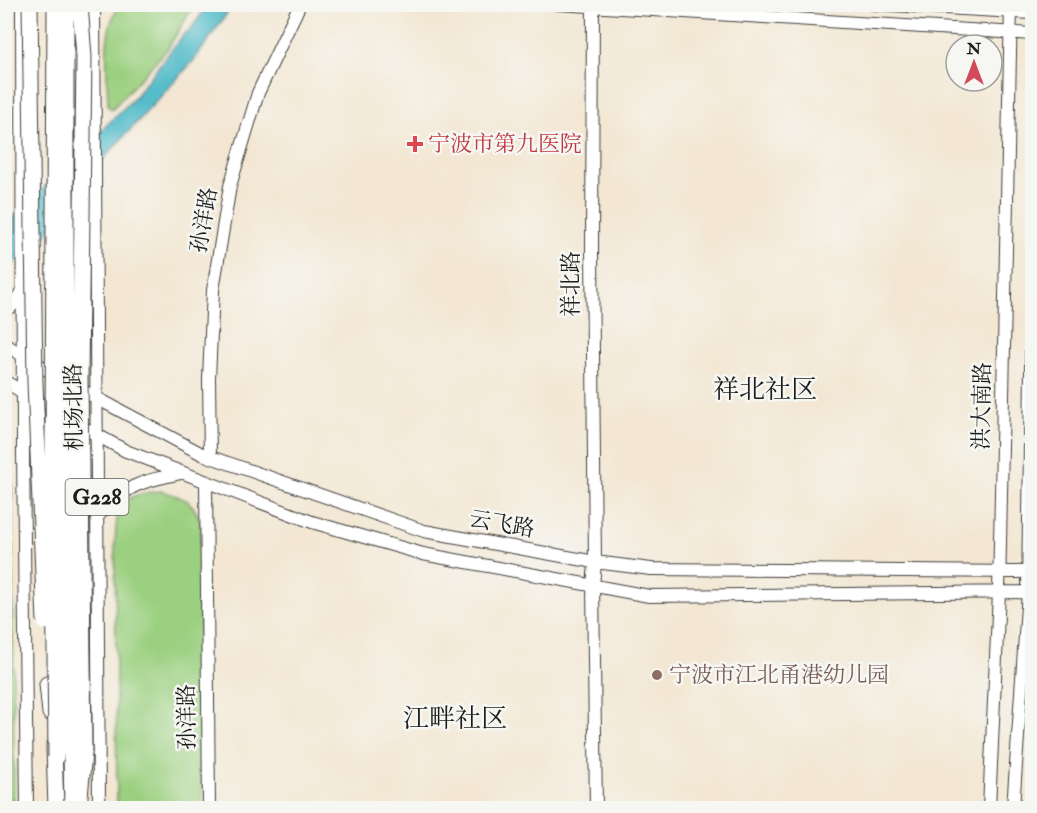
<svg xmlns="http://www.w3.org/2000/svg" width="1037" height="813" viewBox="0 0 1037 813" font-family="'IM FELL Double Pica','Noto Serif SC',serif">
  <rect width="100%" height="100%" fill="#f6f6f2"/>
  <filter id="ink" filterUnits="userSpaceOnUse"><feTurbulence type="fractalNoise" baseFrequency=".0167" numOctaves="2"/><feDisplacementMap in="SourceGraphic" scale="12" xChannelSelector="R" yChannelSelector="G"/><feConvolveMatrix kernelMatrix="1 2 1 2 8 2 1 2 1" color-interpolation-filters="sRGB"/></filter>
  <filter id="wash" filterUnits="userSpaceOnUse"><feTurbulence type="fractalNoise" baseFrequency=".008" numOctaves="4" result="noise"/><feDisplacementMap in="SourceGraphic" scale="24" xChannelSelector="R" yChannelSelector="G"/><feGaussianBlur stdDeviation="1.35" result="paint"/><feColorMatrix in="noise" values="0 0 0 0 0 0 0 0 0 0 0 0 0 0 0 0 0 1.4 0 .05"/><feComposite in="paint" operator="in"/></filter>
  <g filter="url(#wash)">
    <rect width="100%" height="100%" fill="#f3e7d3"/>
    <!-- green -->
    <path fill="#9bd080" stroke="#5c764e" stroke-width="1.5" d="M8,4L9,213L5,217L4,5Z
      M121,5H194L168,48L112,109L108,106C108,76 100,27 121,5Z
      M4,444L8,454L12,483L14,808H4Z
      M161,491C185,498 193,499 201,524L202,808H117L115,544C117,504 118,495 161,491Z"/>
    <!-- water -->
    <path fill="#4cb9c8" stroke="#346a72" stroke-width="1.5" d="M208,5H233L195,59L106,156L41,241L5,270V226L132,100L184,34L191,29Z"/>
  </g>
  <g filter="url(#ink)">
    <g fill="none" stroke-linecap="round" stroke-linejoin="round">
      <defs>
        <path id="secondary" d="M558,4L1032,34
          M593,4L592,251L595,562L593,586L596,808
          M873,4L1032,13
          M4,311L11,307L23,291
          M4,344L59,377
          M4,381L60,414
          M74,386L202,454L424,531L595,562L651,569L1032,572
          M75,423L126,451L312,522L423,554L649,596L1032,592
          M210,457L209,378L213,290L230,186L258,93L300,4
          M206,482L209,808
          M97,517C126,484 141,482 181,473
          M989,808L999,592L1011,4
          M1013,808L1028,592L1032,299"/>
        <path id="primary" d="M22,4L23,452L27,808
          M94,4L99,808"/>
        <path id="highway" d="M47,684L50,713
          M54,746L56,808
          M71,755L72,808
          M79,808L84,753"/>
      </defs>
      <!-- secondary casing -->
      <use href="#secondary" stroke="#3c3a37" stroke-width="14"/>
      <!-- primary casing -->
      <use href="#primary" stroke="#3c3a37" stroke-width="14"/>
      <!-- highway casing -->
      <use href="#highway" stroke="#3c3a37" stroke-width="17"/>
      <!-- secondary -->
      <use href="#secondary" stroke="#fff" stroke-width="12"/>
      <!-- primary -->
      <use href="#primary" stroke="#fff" stroke-width="12"/>
      <!-- highway -->
      <use href="#highway" stroke="#fff" stroke-width="15"/>
      <defs>
        <path id="highway-bridge" d="M30,4L35,383L45,622
          M55,4L53,444L56,757
          M66,4V385L71,755
          M80,4L84,57L80,377L84,753"/>
      </defs>
      <!-- highway-bridge casing -->
      <use href="#highway-bridge" stroke="#3c3a37" stroke-width="17" stroke-linecap="butt"/>
      <!-- highway-bridge -->
      <use href="#highway-bridge" stroke="#fff" stroke-width="15"/>
    </g>
  </g>
  <!-- markers -->
  <path fill="#e0444e" stroke="#f6f6f2" stroke-width="2" d="M412 135h6v6h6v6h-6v6h-6v-6h-6v-6h6z"/>
  <circle fill="#8d6e63" stroke="#f6f6f2" stroke-width="2" cx="657" cy="675" r="6"/>
  <g text-anchor="middle" dominant-baseline="central" stroke-width="5" stroke-linejoin="round" paint-order="stroke">
    <!-- shield labels -->
    <rect fill="#f6f6f2" stroke="#5d5d5c" stroke-width="1.5" x="65.5" y="479" width="63" height="36" rx="4.5"/>
    <g font-size="21" font-weight="bold" fill="#1c1c1c">
      <text x="97" y="497">G228</text>
    </g>
    <!-- health labels -->
    <g font-size="22" fill="#be3a42" stroke="#f6f6f2" text-anchor="start">
      <text x="428" y="144">宁波市第九医院</text>
    </g>
    <!-- street labels -->
    <g font-size="22" fill="#1c1c1c" stroke="#f6f6f2">
      <text transform="translate(204 220) rotate(-80)">孙洋路</text>
      <text transform="translate(571 284) rotate(-90)">祥北路</text>
      <text transform="translate(982 406) rotate(-89)">洪大南路</text>
      <text transform="translate(74 407) rotate(-91)">机场北路</text>
      <text transform="translate(502 524) rotate(10)">云飞路</text>
      <text transform="translate(187 717) rotate(-91)">孙洋路</text>
    </g>
    <!-- education labels -->
    <g font-size="22" fill="#785e54" stroke="#f6f6f2" text-anchor="start">
      <text x="669" y="675">宁波市江北甬港幼儿园</text>
    </g>
    <!-- quarter labels -->
    <g font-size="26" fill="#1c1c1c" stroke="#f6f6f2">
      <text x="765" y="390">祥北社区</text>
      <text x="455" y="719">江畔社区</text>
    </g>
  </g>
  <!-- margin -->
  <rect width="1037" height="813" fill="none" stroke="#f6f6f2" stroke-width="24"/>
  <!-- north arrow -->
  <g transform="translate(974 63)"><circle r="28" fill="#f6f6f2" stroke="#9f9f9c" stroke-width="1.5"/>
  <path d="M0-4.5L10 22L0 15L-10 22Z" fill="#d1495b"/>
  <text y="-9" font-size="16" font-weight="bold" text-anchor="middle" fill="#1c1c1c">N</text>
  </g>
</svg>
